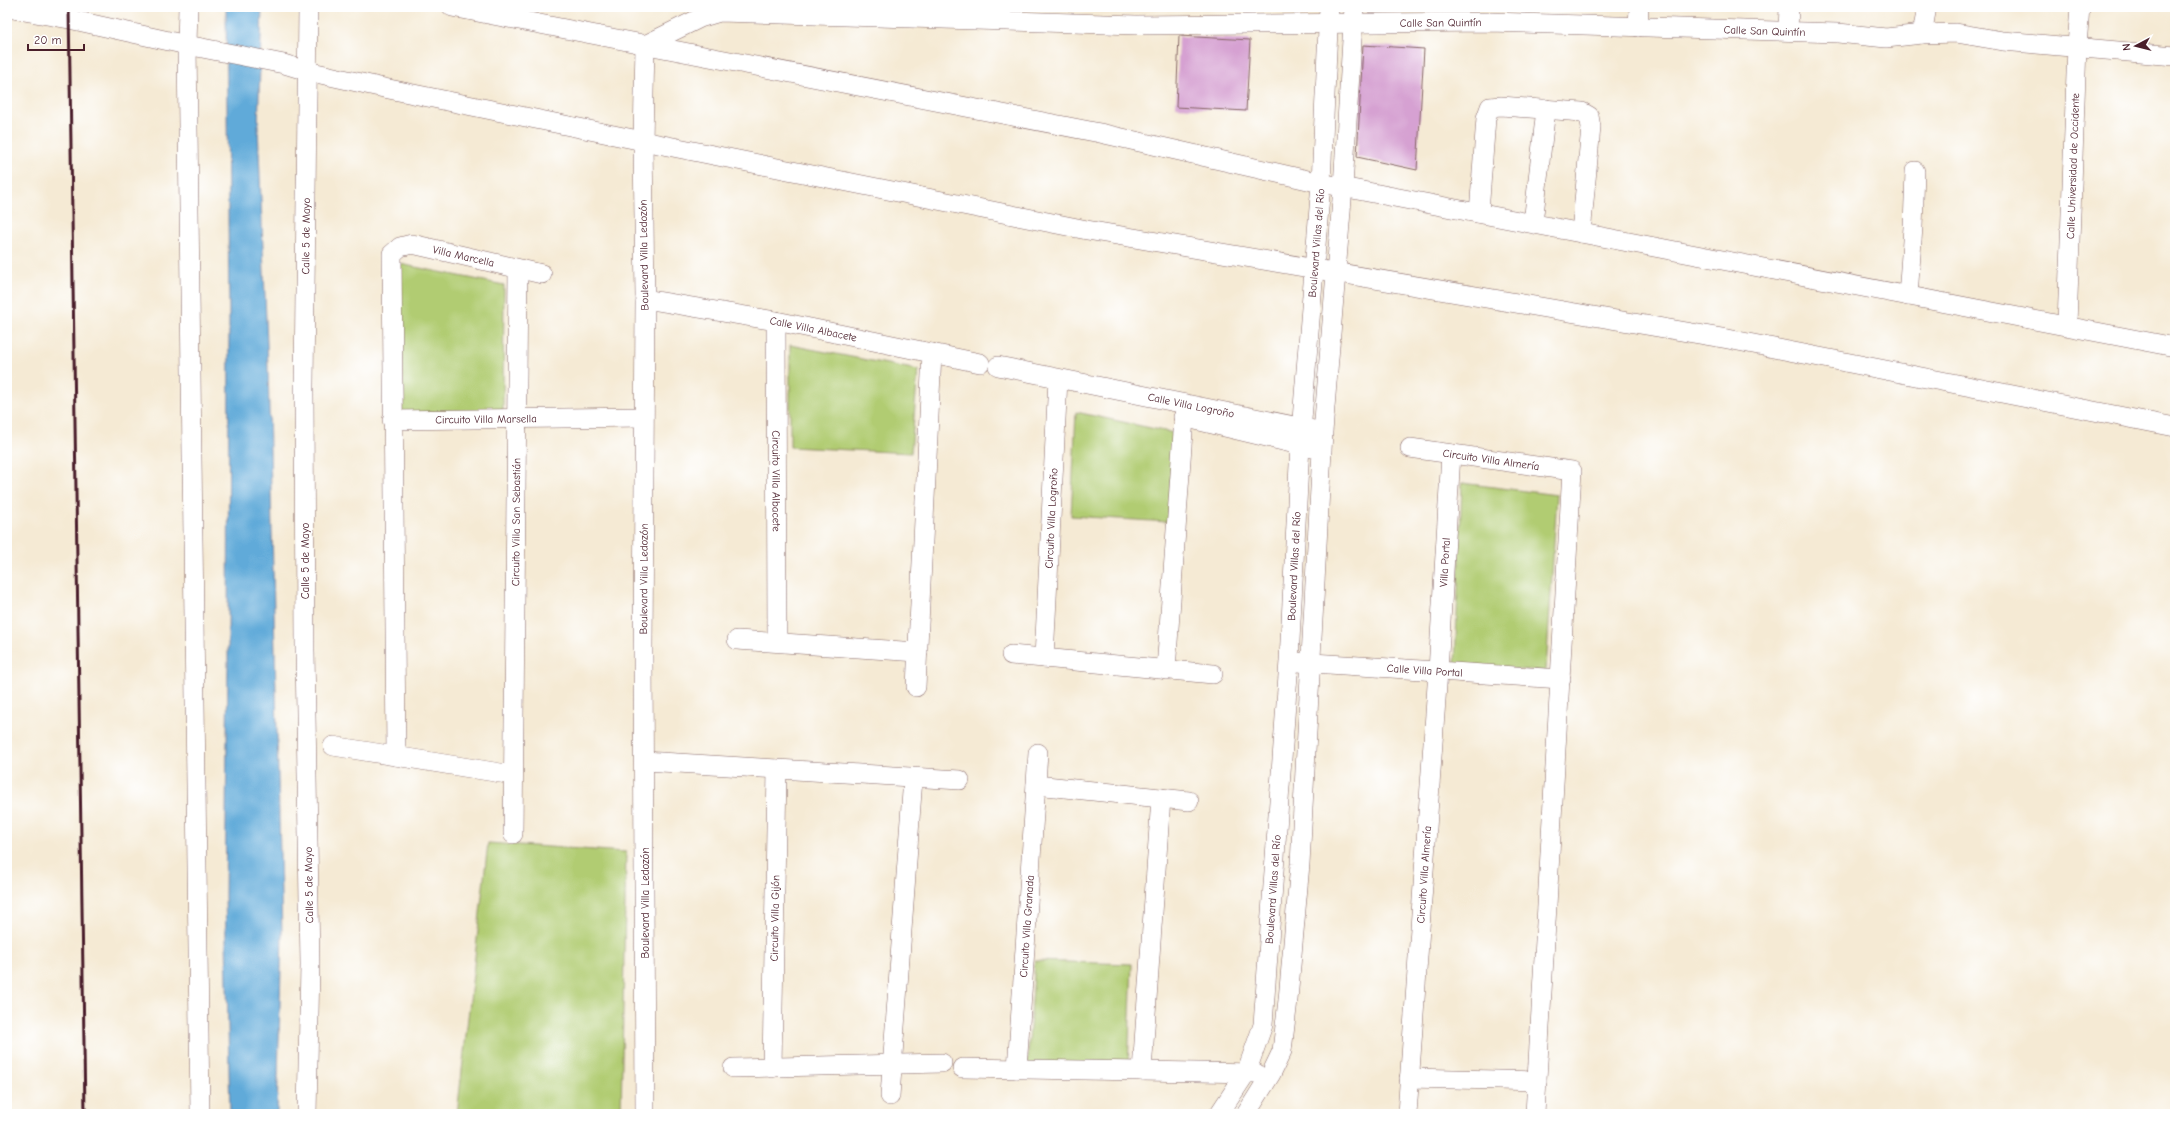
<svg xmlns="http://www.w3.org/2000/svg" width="2182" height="1121" viewBox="0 0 2182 1121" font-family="'Comic Neue',sans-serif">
  <rect width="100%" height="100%" fill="#fff"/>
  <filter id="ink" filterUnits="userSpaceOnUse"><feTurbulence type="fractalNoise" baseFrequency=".025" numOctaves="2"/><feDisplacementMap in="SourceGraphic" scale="8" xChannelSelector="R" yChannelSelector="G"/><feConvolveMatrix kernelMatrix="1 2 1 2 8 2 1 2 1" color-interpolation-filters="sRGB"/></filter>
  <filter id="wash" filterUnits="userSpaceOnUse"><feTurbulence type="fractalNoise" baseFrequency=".012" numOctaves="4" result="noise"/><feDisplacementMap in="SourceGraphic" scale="16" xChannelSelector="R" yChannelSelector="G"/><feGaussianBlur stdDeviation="0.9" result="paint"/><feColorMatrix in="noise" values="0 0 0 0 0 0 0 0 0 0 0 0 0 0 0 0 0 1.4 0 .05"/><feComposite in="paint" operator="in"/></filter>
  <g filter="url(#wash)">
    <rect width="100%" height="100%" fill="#f5ead4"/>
    <!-- green -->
    <path fill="#b1cc72" stroke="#7e764e" d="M400,264L504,285L503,411L401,413Z
      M790,345L918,370L911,453L790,447Z
      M1076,412L1174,433L1168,522L1071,516Z
      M1462,483L1557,495L1546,671L1455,666Z
      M488,843L626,852L621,1114H457Z
      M1035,961L1132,964L1128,1068L1027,1067Z"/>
    <!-- water -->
    <path fill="#61aad9" stroke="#566482" d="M226,7H262L258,127L268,367L282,934L277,1114H230L225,896L228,661L229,314Z"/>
    <g id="blocks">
      <!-- building -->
      <path fill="#d6a1d2" d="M1179,36L1250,40L1246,111L1176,107Z
        M1363,45L1424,49L1417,170L1357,157Z"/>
    </g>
  </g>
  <g filter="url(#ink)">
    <use href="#blocks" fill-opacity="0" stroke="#866666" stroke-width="1"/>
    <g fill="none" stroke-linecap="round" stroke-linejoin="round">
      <defs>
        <g id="minor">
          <path d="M188,7L187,45L200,1114"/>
          <path d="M452,7L1100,133L1321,183L2175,347"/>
          <path d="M7,8L69,19L187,45L284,64L307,71L384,88L643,141L1087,230L1728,339L2175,427"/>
          <path d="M1638,27L1639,7"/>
          <path d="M1788,31L1789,7"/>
          <path d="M1922,34L1927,7"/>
          <path d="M1479,213L1486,118L1490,107L1501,106L1582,112L1589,116L1591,127L1581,233"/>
          <path d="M1533,223L1546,109"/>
          <path d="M1908,296L1913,227L1915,171"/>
          <path id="s1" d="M645,299L776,321L980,363"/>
          <path id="s2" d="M776,321L777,642"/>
          <path id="s3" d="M2067,325L2077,46L2080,7"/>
          <path id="s4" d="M998,366L1314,430"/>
          <path d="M1183,417L1312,448"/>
          <path id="s5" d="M392,420L643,417"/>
          <path id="s6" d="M1410,448L1572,471L1535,1114"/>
          <path d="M737,640L918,652"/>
          <path d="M1011,655L1213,674"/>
          <path id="s7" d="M1044,658L1058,379"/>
          <path id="s8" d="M1297,662L1561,679"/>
          <path d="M1166,670L1185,404"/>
          <path d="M916,687L932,353"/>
          <path d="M333,746L513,775"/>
          <path id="s9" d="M396,756L392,254L400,247L412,244L542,274"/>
          <path d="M644,761L960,780"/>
          <path d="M1036,785L1189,801"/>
          <path id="s10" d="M513,834L518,269"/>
          <path d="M733,1068L942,1063"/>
          <path id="s11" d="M772,1068L777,769"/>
          <path d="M962,1068L1256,1073"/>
          <path id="s12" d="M1017,1069L1038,753"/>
          <path d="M1142,1071L1161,798"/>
          <path d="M1409,1078L1537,1081"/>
          <path d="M890,1096L913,778"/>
          <path id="s13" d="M307,1114L310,965L305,651L304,386L308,7"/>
          <path id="s14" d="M645,1114L643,653L645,299L643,141L645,45L700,18L720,12L1136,25L1491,22L1838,33L1886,38L1922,34L1956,33L2003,41L2175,56"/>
          <path id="s15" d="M1219,1114L1246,1073L1263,1025L1289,661L1300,445L1321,183L1329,7"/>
          <path d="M1246,1114L1271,1074L1282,1051L1288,1000L1300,864L1323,432L1343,187L1354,7"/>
          <path id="s16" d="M1407,1114L1438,671L1451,454"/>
        </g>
      </defs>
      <!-- minor casing -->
      <use href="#minor" stroke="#866666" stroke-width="20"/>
      <!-- minor -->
      <use href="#minor" stroke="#fff" stroke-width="19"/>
      <!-- rail -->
      <path stroke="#4a1f2b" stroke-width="3" d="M69,7L85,1114"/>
    </g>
  </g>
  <g text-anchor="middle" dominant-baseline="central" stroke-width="3" stroke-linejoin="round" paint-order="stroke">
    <!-- street labels -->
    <g font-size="11" fill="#4a1f2b" stroke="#fff">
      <text stroke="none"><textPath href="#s14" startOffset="1872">Calle San Quintín</textPath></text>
      <text stroke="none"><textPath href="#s14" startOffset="2196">Calle San Quintín</textPath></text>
      <text stroke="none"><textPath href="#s3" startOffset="159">Calle Universidad de Occidente</textPath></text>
      <text stroke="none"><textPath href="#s13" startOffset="878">Calle 5 de Mayo</textPath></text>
      <text stroke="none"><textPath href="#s15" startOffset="884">Boulevard Villas del Río</textPath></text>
      <text transform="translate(644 255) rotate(-91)">Boulevard Villa Ledozón</text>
      <text stroke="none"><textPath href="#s9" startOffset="578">Villa Marcella</textPath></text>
      <text stroke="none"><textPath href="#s1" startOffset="171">Calle Villa Albacete</textPath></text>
      <text stroke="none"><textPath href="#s4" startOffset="197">Calle Villa Logroño</textPath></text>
      <text stroke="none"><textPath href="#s5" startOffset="94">Circuito Villa Marsella</textPath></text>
      <text stroke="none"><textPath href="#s6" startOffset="82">Circuito Villa Almería</textPath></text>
      <text stroke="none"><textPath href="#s2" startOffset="160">Circuito Villa Albacete</textPath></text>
      <text stroke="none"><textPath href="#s7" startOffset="140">Circuito Villa Logroño</textPath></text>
      <text stroke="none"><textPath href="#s10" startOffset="312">Circuito Villa San Sebastián</textPath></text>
      <text transform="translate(305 561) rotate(-90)">Calle 5 de Mayo</text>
      <text stroke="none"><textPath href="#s16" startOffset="553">Villa Portal</textPath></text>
      <text stroke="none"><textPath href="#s15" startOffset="560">Boulevard Villas del Río</textPath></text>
      <text stroke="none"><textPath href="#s14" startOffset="535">Boulevard Villa Ledozón</textPath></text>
      <text stroke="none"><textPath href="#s8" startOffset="128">Calle Villa Portal</textPath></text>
      <text stroke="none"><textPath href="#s16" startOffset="240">Circuito Villa Almería</textPath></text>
      <text transform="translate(309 885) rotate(-91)">Calle 5 de Mayo</text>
      <text stroke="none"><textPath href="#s15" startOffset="236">Boulevard Villas del Río</textPath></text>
      <text transform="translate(645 903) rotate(-90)">Boulevard Villa Ledozón</text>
      <text stroke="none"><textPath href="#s11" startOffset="150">Circuito Villa Gijón</textPath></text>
      <text stroke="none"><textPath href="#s12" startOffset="143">Circuito Villa Granada</textPath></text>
    </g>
  </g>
  <!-- margin -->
  <rect width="2182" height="1121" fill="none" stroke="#fff" stroke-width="24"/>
  <!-- north arrow -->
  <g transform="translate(2136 46) rotate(263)" stroke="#ffffff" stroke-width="3" paint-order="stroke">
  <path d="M0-3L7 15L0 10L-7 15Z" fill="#4a1f2b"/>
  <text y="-6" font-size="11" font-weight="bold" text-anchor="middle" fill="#4a1f2b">N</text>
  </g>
  <!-- scale -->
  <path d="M28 44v6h56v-6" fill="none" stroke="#4a1f2b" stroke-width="2"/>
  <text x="34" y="44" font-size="12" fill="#4a1f2b" stroke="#ffffff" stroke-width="3" paint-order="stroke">20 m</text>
</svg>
